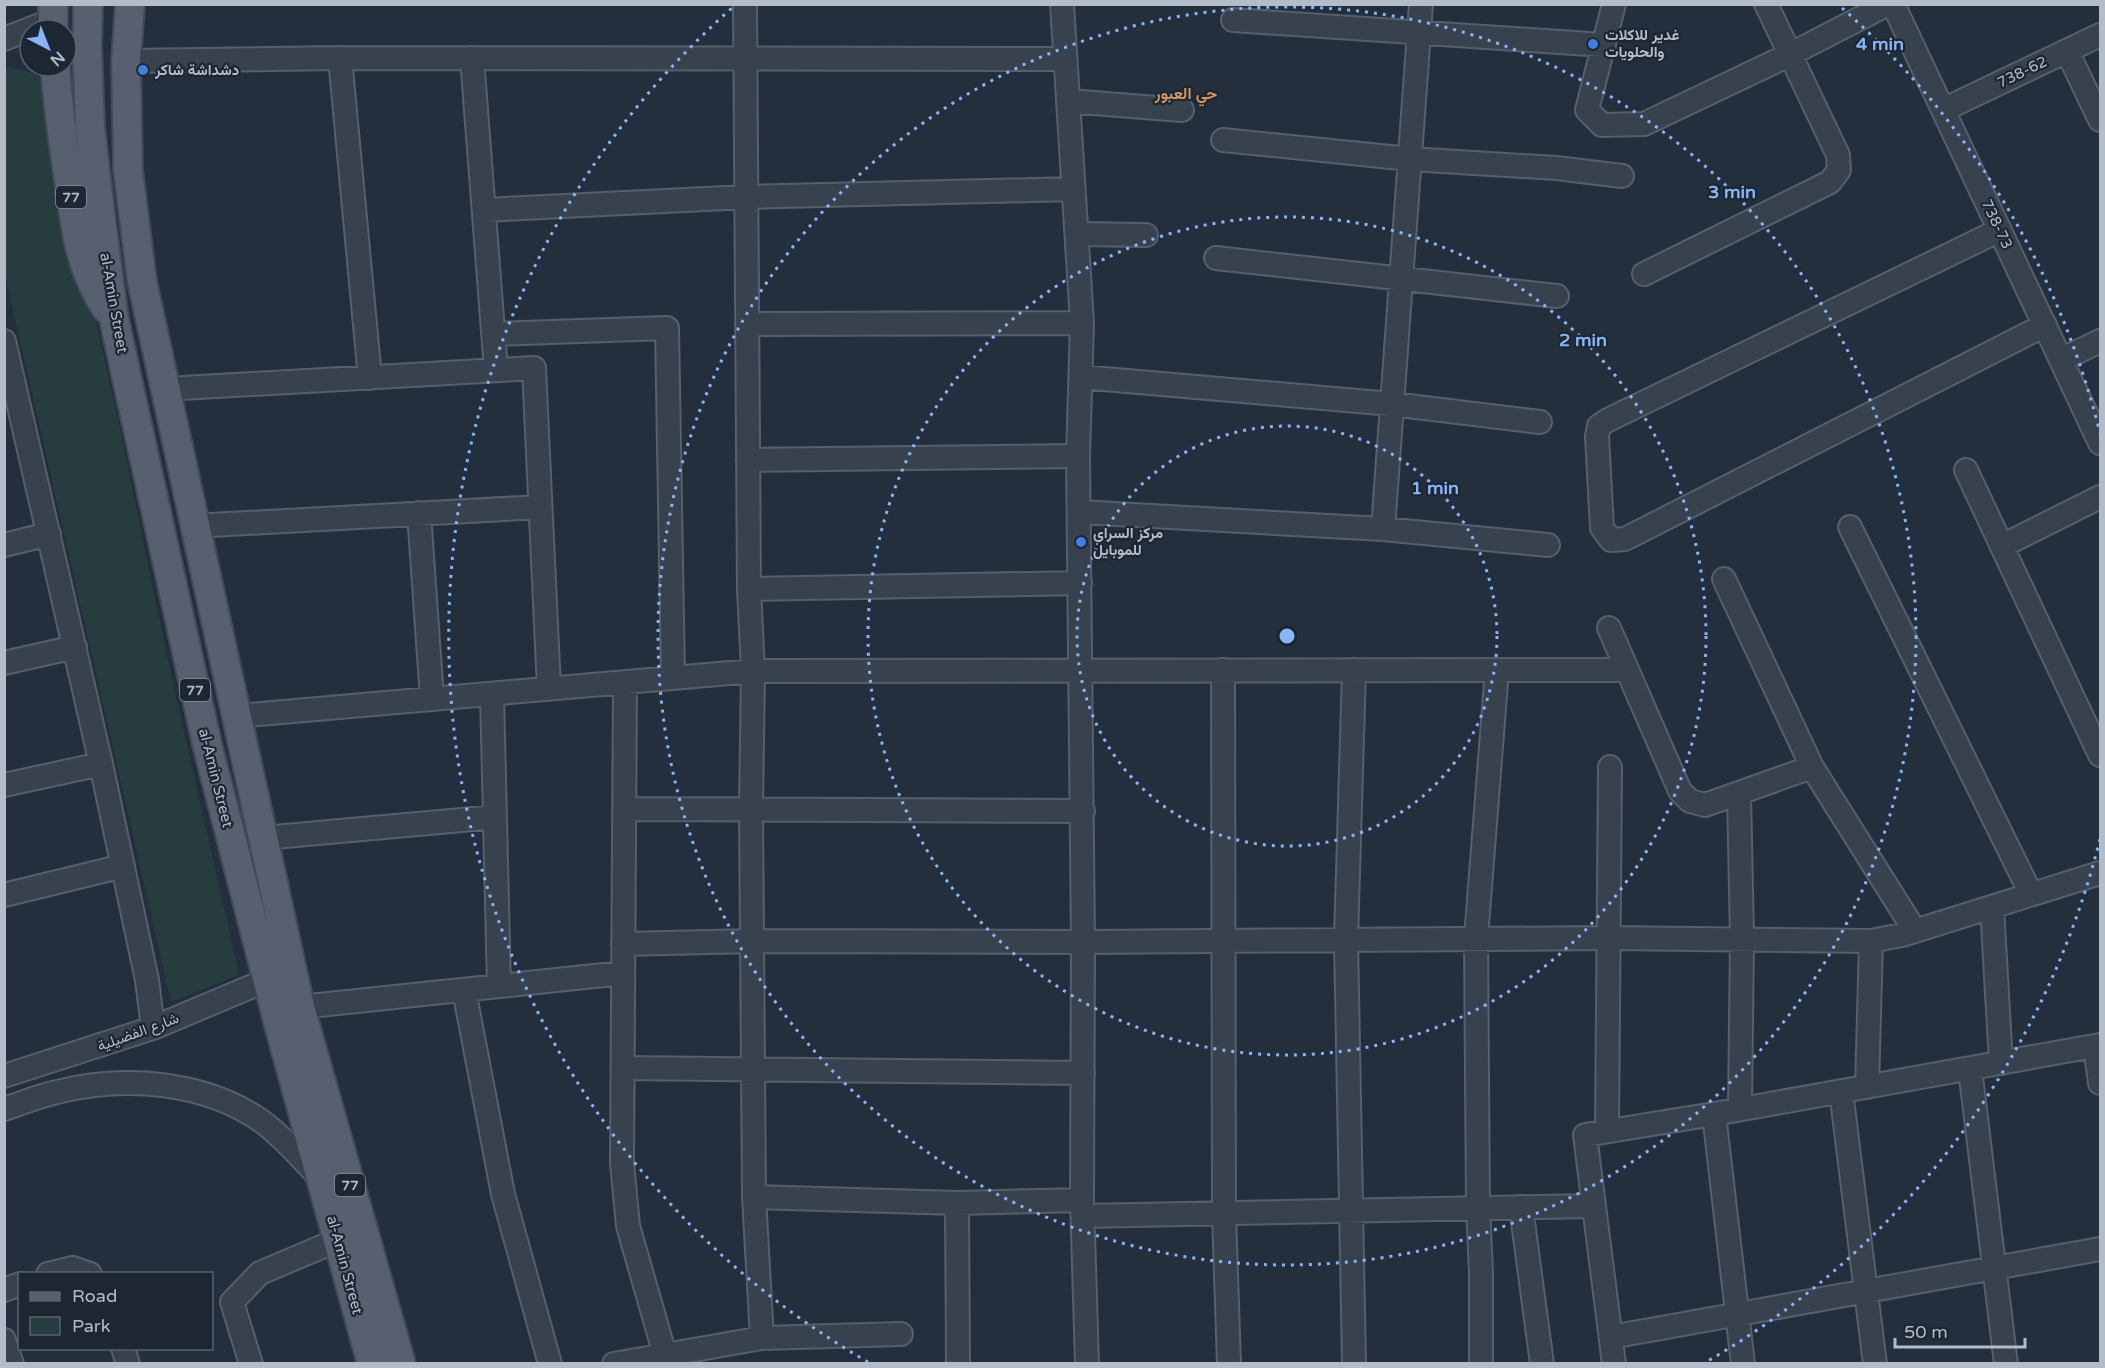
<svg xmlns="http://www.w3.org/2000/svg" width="2105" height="1368" viewBox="0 0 2105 1368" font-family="'Varela Round',Vazirmatn,sans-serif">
  <rect width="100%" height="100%" fill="#242f3e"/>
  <!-- green -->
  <path fill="#263c3f" d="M11,67L40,76L120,428L168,661L239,975L171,1002L5,275L4,68Z"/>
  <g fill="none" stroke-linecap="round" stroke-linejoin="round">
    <defs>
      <path id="minor" d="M745,4L749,589L753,671L751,809L754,1197L762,1338
        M1062,4L1082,323L1078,456L1083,942L1082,1200L1087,1364
        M1614,4L1587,110L1602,125L1644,124L1791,54L1888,4
        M1893,4L2100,443
        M1233,20L1604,45
        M4,39L53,20
        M2067,51L2100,120
        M340,58L370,378
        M472,58L496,370
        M126,61L340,58L1065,59
        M1068,101L1182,110
        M1943,110L2100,35
        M1223,140L1410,159L1556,168L1622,176
        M484,210L746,197L1073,189
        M2000,230L1608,420L1599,426L1597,436L1602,528L1611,540L1625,539L2045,325
        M1077,234L1146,235
        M1216,258L1557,296
        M1644,274L1830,182L1839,170L1838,155L1766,4
        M747,324L1082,323
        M494,334L667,328L673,678
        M4,341L101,764L147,980L153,1028
        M2061,360L2100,341
        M1081,377L1392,404L1540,422
        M165,389L534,368L549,689
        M748,460L1078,456
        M1966,470L2100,755
        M1080,512L1383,529L1548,545
        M419,513L432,699
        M193,526L540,507
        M1850,527L2031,894
        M1383,529L1421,4
        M4,545L49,534
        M2002,546L2100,497
        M1724,579L1812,767L1915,931
        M749,589L1080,583
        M1609,628L1680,791L1690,801L1705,805L1812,767
        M4,663L75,647
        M1223,670L1224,1214L1229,1364
        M1354,670L1346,939L1354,1364
        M625,682L622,1163L628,1226L665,1355
        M492,694L499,986
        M236,716L753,671L1627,670
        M4,785L101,764
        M1739,793L1742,939L1740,1109
        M624,809L1083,811
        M263,838L495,817
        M4,895L123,866
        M1992,907L2001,1063
        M623,944L752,941L1083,942L1608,938L1871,941L1902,935L2100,873
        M464,990L503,1194L550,1364
        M300,1007L623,973
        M2095,1046L2100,1083
        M623,1068L1083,1073
        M1970,1069L2006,1364
        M4,1076L153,1028L267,980
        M1867,1087L1871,941
        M1841,1091L1875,1364
        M4,1109C22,1103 39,1096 57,1092C125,1075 206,1081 264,1123C285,1139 302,1159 320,1178
        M1714,1114L1743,1364
        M1607,1130L1610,767
        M754,1197L957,1203L1082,1200
        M957,1203L958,1364
        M1521,1207L1542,1364
        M1083,1216L1594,1206
        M48,1274L73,1268L90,1274
        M4,1290L20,1284
        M1611,1337L2100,1249
        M4,1340L12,1364
        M123,1348L128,1364
        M251,1364L232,1302L260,1273L338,1240
        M614,1364L762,1338L901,1334
        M1481,1364V1273L1478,1208L1476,938L1497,670
        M1614,1364L1585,1135L1714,1114L2100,1045"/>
      <path id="major" d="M53,4V30
        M88,4L87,46L90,126L101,221L114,319L207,744L280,1029L372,1364
        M130,4L126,61L128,170L142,281L300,1007L401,1364
        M55,66C58,104 63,143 69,181C75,226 80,269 106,308"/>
    </defs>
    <!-- minor casing -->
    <use href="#minor" stroke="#565f6c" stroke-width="26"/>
    <!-- major casing -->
    <use href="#major" stroke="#414a57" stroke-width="32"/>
    <!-- minor -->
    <use href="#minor" stroke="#38414e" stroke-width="22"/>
    <!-- major -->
    <use href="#major" stroke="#56606e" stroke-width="28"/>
  </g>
  <!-- distance rings -->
  <g fill="none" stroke="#8ab4f8" stroke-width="3" stroke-dasharray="3 6">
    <circle cx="1287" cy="636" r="210"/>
    <circle cx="1287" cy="636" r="419"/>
    <circle cx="1287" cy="636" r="629"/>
    <path d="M2100 839A838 838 0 0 1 1706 1362M868 1362A838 838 0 0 1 732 8M1842 8A838 838 0 0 1 2100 433"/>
  </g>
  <!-- markers -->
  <g fill="#3f7fe0" stroke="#1d2633" stroke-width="2">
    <circle cx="1593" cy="44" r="6"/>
    <circle cx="143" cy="70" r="6"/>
    <circle cx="1081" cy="542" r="6"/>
  </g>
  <g text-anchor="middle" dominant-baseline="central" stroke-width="4.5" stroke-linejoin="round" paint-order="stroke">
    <!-- shield labels -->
    <g fill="#1d2633" stroke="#878f9c" stroke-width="1.5">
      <rect x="56" y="186" width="30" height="22" rx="4.5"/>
      <rect x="180" y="679" width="30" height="22" rx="4.5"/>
      <rect x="335" y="1174" width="30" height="22" rx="4.5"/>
    </g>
    <g font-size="14" font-weight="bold" fill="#b4bcc9">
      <text x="71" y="197">77</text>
      <text x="195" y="690">77</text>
      <text x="350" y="1185">77</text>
    </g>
    <!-- poi labels -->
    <g font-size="15" font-weight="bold" fill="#b4bcc9" stroke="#1d2633" text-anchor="start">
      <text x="1605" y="35">غدير للاكلات<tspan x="1605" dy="17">والحلويات</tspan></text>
      <text x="155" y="70">دشداشة شاكر</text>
      <text x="1093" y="533">مركز السراي<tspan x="1093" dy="17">للموبايل</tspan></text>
    </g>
    <!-- street labels -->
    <g font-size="15" fill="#b4bcc9" stroke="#1d2633">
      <text transform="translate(2022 72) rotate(-26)">738-62</text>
      <text transform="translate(1997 224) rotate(65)">738-73</text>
      <text transform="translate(114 303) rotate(80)">al-Amin Street</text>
      <text transform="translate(216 778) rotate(76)">al-Amin Street</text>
      <text transform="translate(138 1032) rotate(-20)">شارع الفضيلية</text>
      <text transform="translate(345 1265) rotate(75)">al-Amin Street</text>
    </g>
    <!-- neighbourhood labels -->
    <g font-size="16" font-weight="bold" fill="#d59563" stroke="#1d2633">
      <text x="1186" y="94">حي العبور</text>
    </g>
  </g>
  <circle cx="1287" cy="636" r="9" fill="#8ab4f8" stroke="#1d2633" stroke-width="3"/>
  <g font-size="18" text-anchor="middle" font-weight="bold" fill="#8ab4f8" stroke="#1d2633" stroke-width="4.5" stroke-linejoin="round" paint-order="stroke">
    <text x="1880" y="50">4 min</text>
    <text x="1732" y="198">3 min</text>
    <text x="1583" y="346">2 min</text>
    <text x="1435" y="494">1 min</text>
  </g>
  <!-- border -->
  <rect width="2105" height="1368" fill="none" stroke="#b4bcc9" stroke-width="12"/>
  <!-- legend -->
  <rect x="18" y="1272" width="195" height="78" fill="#1d2633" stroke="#59626f" stroke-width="1.5"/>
  <rect x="30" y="1292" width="30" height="9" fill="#56606e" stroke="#59626f" stroke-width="1.5"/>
  <text x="72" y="1302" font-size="18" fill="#b4bcc9">Road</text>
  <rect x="30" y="1317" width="30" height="18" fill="#263c3f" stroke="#59626f" stroke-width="1.5"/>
  <text x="72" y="1332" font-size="18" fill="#b4bcc9">Park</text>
  <!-- north arrow -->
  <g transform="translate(48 48) rotate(138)"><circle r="28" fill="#1d2633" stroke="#59626f" stroke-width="1.5"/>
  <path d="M0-4.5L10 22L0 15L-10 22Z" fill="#8ab4f8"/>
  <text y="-9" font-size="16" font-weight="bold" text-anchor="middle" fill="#b4bcc9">N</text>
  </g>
  <!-- scale -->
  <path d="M1895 1338v9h130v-9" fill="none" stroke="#b4bcc9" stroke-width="3"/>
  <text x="1904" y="1338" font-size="18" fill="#b4bcc9" stroke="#1d2633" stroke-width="4.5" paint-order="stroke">50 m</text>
</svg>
